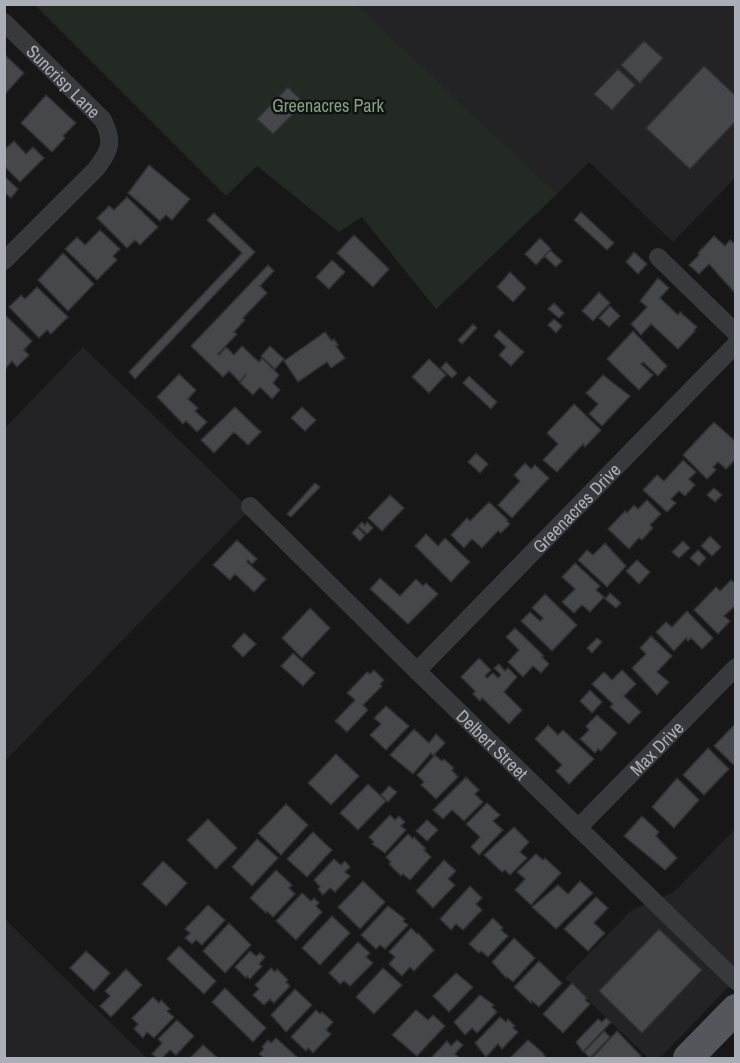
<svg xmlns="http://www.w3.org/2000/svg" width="740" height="1063" viewBox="0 0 740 1063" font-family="'Archivo Narrow',sans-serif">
  <rect width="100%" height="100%" fill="#171718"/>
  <!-- built -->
  <path fill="#232325" d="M357,5H735V178L673,242L589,162L557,194Z
    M83,347L250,509L5,761V428Z
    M735,829V980L660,1058H648L565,978L632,910L674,892Z
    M5,919L89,1002L147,1058H5Z"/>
  <!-- green -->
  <path fill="#232a24" d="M35,5H357L557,194L436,309L362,217L339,232L257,166L226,196Z"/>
  <!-- building -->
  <path fill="#46474b" stroke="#313134" stroke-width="1.5" d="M644,41L663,58L640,83L621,65Z
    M4,54L24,73L4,95Z
    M704,66L736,96V121L690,169L646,128Z
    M618,69L635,85L612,110L594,94Z
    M288,87L304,103L273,134L257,119Z
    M46,95L76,123L63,136L65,138L52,152L21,123Z
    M14,141L26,154L33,147L44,158L20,182L4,166V150Z
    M149,165L190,199L172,220L166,215L160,221L128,193Z
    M4,176L18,189L11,198L4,192Z
    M127,197L158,227L140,245L135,240L127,248L97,218L109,206L114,210Z
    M581,212L614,243L607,250L574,220Z
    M214,213L255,252L135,379L129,372L242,253L207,220Z
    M100,230L120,249L113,256L117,260L97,280L65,249L77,237L85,245Z
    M354,235L389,269L373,287L337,253Z
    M714,236L725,246L730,240L736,245L735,293L709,264L699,274L689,265L699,255L698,253Z
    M540,238L551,249L536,265L525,254Z
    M550,250L562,261L556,267L544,256Z
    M634,252L647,264L638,274L626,262Z
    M63,253L94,284L68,311L38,280Z
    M332,260L345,272L329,289L316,277Z
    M268,265L274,271L260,286L267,293L243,318L245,320L234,332L237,334L218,354L219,355L226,347L234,355L242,346L259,362L262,358L279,375L273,383L280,390L272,399L260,387L253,395L240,383L246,374L240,382L229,371L223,377L191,346Z
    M510,272L526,288L513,302L497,287Z
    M658,278L669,288L660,298L678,315L680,312L697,327L694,330L695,331L678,349L651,324L641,335L631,324L647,307L640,301Z
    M37,287L68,317L51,334L47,330L39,338L9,307L21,295L25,299Z
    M599,292L610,303L593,321L582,311Z
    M554,303L564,313L559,318L548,309Z
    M610,306L620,316L609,327L599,318Z
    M4,314L32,341L24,350L29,355L17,367L12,361L6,368L4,366Z
    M554,319L562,326L556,333L548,325Z
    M473,324L477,328L462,344L458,340Z
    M499,330L524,352L511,366L499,355L506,347L494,336Z
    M633,331L667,366L658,376L643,362L641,364L653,375L639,390L607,359Z
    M325,332L332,341L334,339L338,345L336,346L345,358L331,368L327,362L298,382L284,361Z
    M270,346L284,359L275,369L261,356Z
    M429,359L446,375L429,393L412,377Z
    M446,362L457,373L452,378L441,368Z
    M179,374L196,390L188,399L198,408L195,411L207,422L197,432L186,421L183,424L157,397Z
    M603,375L630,396L602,426L589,414L598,404L586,393Z
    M469,376L497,402L491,409L463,383Z
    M574,404L601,430L585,447L583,444L557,472L543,460L558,444L547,433Z
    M235,407L261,432L248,445L234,432L214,453L201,440Z
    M302,407L316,420L305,431L291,418Z
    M714,422L736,442V459L726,469L718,462L713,467L716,470L707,479L683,455Z
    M476,453L488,464L480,473L468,462Z
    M683,460L696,472L689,479L695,485L685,496L679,491L671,499L676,503L667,512L643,490L657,475L664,481Z
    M525,463L531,469L535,465L549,478L512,518L498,505L520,481L514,475Z
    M315,483L320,487L291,517L287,514Z
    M714,488L722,495L715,502L707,495Z
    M390,495L404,508L382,531L368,518Z
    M647,500L661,514L650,525L653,528L642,540L639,538L629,549L608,529L625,511L627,513L634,505L638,509Z
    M489,502L508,520L507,521L510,524L501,533L498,531L482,548L472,539L464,548L451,535L467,518L470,521Z
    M362,522L365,525L367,522L373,528L367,534L358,526Z
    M357,527L365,535L360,541L352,533Z
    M426,534L438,546L445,538L470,562L451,582L415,546Z
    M710,536L721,547L712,556L701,546Z
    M237,540L257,559L252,564L248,560L247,562L266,579L254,592L235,574L230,580L213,565Z
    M683,541L690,548L679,558L672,552Z
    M605,543L626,566L607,587L578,560L587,550L593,555Z
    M698,550L706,558L699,566L690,558Z
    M637,560L650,572L639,584L626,571Z
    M575,563L600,586L596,590L604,597L590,612L582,605L574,613L562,602L575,589L562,577Z
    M380,578L400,596L416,579L423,586L426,583L438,594L408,624L370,589Z
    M731,580L736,584V605L724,616L730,621L718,634L694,610L716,587L720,591Z
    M610,593L621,603L616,608L605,599Z
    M545,594L577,625L552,651L521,621L530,612L540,621L543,618L532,608Z
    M310,608L330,628L302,658L282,638Z
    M687,611L713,638L702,649L691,638L688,641L686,638L674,651L656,632L666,622L672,627Z
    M515,628L544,656L542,657L549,664L541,673L533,666L523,677L508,662L519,650L506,637Z
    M244,633L256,644L243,657L232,646Z
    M651,636L672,656L657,672L669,682L657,695L632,668L646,654L640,648Z
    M597,638L602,642L592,653L587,648Z
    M293,653L315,673L303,686L281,666Z
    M479,658L491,670L485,676L487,678L493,673L498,678L501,675L494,668L499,664L505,671L508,668L517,677L504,692L522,710L509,724L482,698L480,701L473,694L475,691L461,677Z
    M374,670L384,680L380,684L382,686L363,705L368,710L347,732L335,721L355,700L347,693L367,672L370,674Z
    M622,670L636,684L624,696L641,712L629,724L610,707L613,704L592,684L604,672L612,680Z
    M590,690L602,702L592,713L580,701Z
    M386,706L409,726L386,750L370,735L381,724L374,718Z
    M597,715L617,733L601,751L598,749L595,753L580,739L589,730L586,726Z
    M736,723V763L734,765L714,746Z
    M548,725L558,735L563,730L594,759L569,784L556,771L562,765L535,739Z
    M414,729L429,743L436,734L445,743L433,756L431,753L413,774L390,755Z
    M708,748L729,769L704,795L683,775Z
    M336,754L359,776L331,805L308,783Z
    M435,755L442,761L444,759L454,768L452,770L458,777L436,799L421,785L424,782L417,775Z
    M466,777L479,790L475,794L483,802L464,821L452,810L443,819L433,810Z
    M677,778L699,800L674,828L652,807Z
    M368,784L386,801L358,830L340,813Z
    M389,786L397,792L388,802L381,795Z
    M487,803L500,815L493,821L503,830L479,855L471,847L480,837L466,824Z
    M286,804L308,825L281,855L258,833Z
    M390,815L395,820L399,816L405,822L401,826L406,830L385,853L372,844L374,842L369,837Z
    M642,816L659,832L656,836L677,858L665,870L624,836Z
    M208,819L237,848L216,869L187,840Z
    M427,820L438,830L427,841L416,831Z
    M514,827L529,842L520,852L527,858L510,875L505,870L502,872L484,855Z
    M313,832L332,850L307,877L287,859Z
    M408,834L413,839L414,837L426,849L424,850L431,857L410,880L403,874L401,876L389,864L391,862L386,857Z
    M257,839L278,858L252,886L232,867Z
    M536,854L543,860L545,858L561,873L531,905L515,890L525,879L517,872Z
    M334,859L341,865L345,861L350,867L345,872L350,876L335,892L330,888L323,895L318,889L320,887L314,880Z
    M444,860L456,871L448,879L455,885L433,908L416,891Z
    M163,861L187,883L166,906L142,884Z
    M276,870L292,885L289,888L295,894L273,917L267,911L266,913L250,898Z
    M363,881L385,902L360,929L338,907Z
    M580,881L593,893L556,929L532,907L558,885L568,894Z
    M470,886L482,898L476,904L482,910L463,930L456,924L451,930L440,919Z
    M302,893L311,901L314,898L319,903L316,906L322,912L296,940L276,921Z
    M596,897L608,908L594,923L605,933L588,951L564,929Z
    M208,905L225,920L202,945L196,940L192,944L185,938L190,933L185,929Z
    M388,906L405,919L403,921L408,925L385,949L380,945L376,949L361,935Z
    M332,916L350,933L320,965L302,948Z
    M493,918L503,928L501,930L508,936L488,957L481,951L479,953L469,944Z
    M229,923L251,945L225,973L203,951Z
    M411,928L417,934L418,933L434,950L414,971L410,967L402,976L389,964L395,957L389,952Z
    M659,929L702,970L642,1033L599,991Z
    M514,938L535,958L513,982L507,977L506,978L492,962Z
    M358,942L370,953L366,957L373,963L350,986L344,981L340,984L329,973Z
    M179,946L216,981L204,994L167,959Z
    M86,951L110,973L94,991L70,968Z
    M250,951L256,956L260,953L265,957L259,964L262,966L250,979L247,976L246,978L235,967Z
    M539,961L562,983L539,1007L532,1001L531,1003L514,987Z
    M271,968L275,972L277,969L288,980L286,982L290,986L274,1003L270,999L264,1005L253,995L259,989L255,985Z
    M383,968L402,985L374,1014L356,997Z
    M126,969L142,985L111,1017L100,1006L110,996L105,991Z
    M456,973L473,987L449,1012L433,996Z
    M572,983L587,998L585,1000L590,1004L563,1033L543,1014Z
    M225,988L266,1028L253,1042L212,1002Z
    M295,989L312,1005L286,1032L271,1015Z
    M480,995L494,1005L492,1007L497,1012L477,1033L472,1028L465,1035L454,1022Z
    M153,997L159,1003L161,1000L170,1009L167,1011L174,1017L154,1038L147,1032L143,1038L134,1029L138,1024L132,1018Z
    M316,1010L320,1014L322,1012L333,1022L326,1030L331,1034L313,1053L308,1048L306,1051L291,1037Z
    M416,1010L428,1020L433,1015L445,1026L417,1056L392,1035Z
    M500,1017L506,1022L508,1019L515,1026L513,1028L518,1032L502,1049L498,1044L486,1057L475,1043Z
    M606,1018L611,1022L583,1052L576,1042L598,1019L602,1022Z
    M177,1020L194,1036L176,1055L170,1050L162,1058H157L152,1054L162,1043L158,1039Z
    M604,1031L610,1037L590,1058L584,1052Z
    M617,1031L641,1056L639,1058H592Z
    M276,1038L298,1058H264L259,1054L264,1049L262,1047L268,1040L271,1043Z
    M457,1040L463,1045L455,1054L460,1058H431L447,1041L451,1046Z
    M528,1040L543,1053L546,1058H510Z
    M203,1045L218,1058H190Z"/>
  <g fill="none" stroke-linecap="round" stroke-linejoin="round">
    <!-- minor -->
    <g stroke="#38393d" stroke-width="18">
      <path id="s1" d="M4,22L103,120C114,142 110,151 96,169L4,261"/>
      <path d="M658,257L736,333"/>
      <path id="s2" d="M250,506L417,671L736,981"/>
      <path id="s3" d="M417,671L736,344"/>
      <path id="s4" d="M578,828L736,667"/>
    </g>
    <!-- primary -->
    <path stroke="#54565c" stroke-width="30" d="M688,1058L736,1009"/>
  </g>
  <g text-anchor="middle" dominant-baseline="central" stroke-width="5" stroke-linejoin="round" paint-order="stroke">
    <!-- street labels -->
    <g font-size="18" fill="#aaaeb7" stroke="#121213">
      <text stroke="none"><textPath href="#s1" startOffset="84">Suncrisp Lane</textPath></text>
      <text stroke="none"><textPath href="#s3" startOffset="228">Greenacres Drive</textPath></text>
      <text stroke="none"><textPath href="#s2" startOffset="340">Delbert Street</textPath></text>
      <text stroke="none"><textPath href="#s4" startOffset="112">Max Drive</textPath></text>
    </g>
    <!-- park labels -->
    <g font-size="18" fill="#83a085" stroke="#121213">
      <text x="328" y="105">Greenacres Park</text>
    </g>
  </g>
  <!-- border -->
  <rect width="740" height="1063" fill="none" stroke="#aaaeb7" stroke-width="12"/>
</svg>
